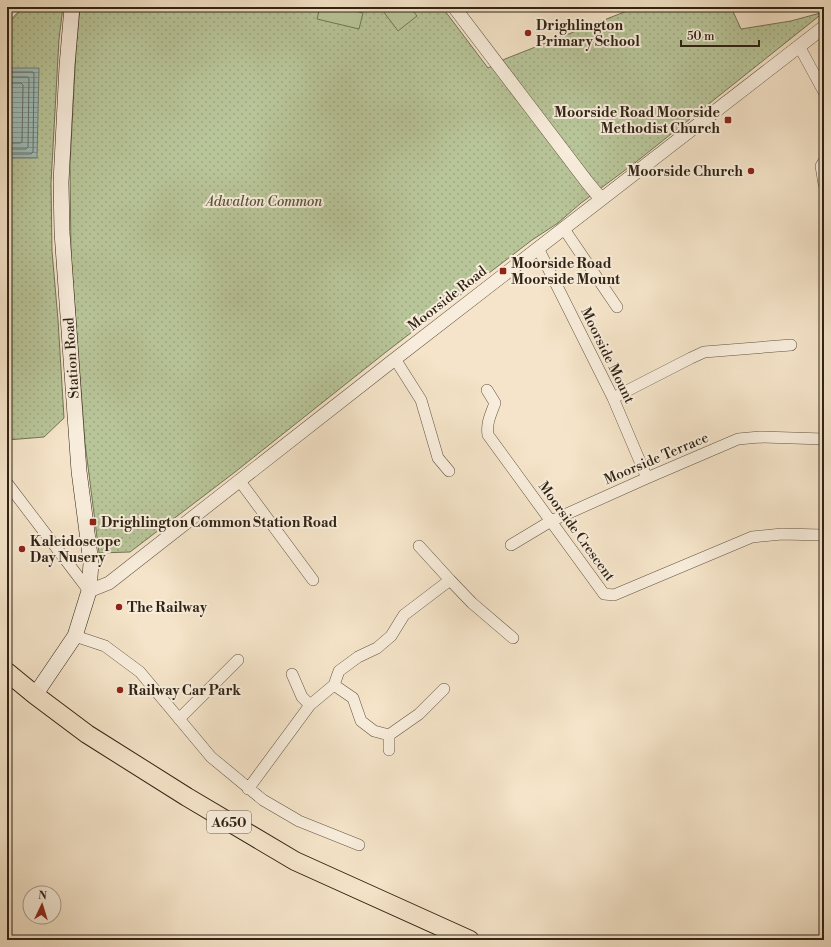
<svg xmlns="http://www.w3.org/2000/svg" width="831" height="947" font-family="'Libre Bodoni',serif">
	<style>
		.park { fill: url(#park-dots); stroke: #747456 }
		.garden { fill: #b8c599; stroke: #747456 }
		.water { fill: url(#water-rules); stroke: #718078 }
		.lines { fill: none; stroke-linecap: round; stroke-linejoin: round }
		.shore { stroke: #667068; stroke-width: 1 }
		.minor-casing { stroke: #615341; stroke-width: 12 }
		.tertiary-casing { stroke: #615341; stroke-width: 14 }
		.secondary-casing { stroke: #302314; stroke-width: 16 }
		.trunk-casing { stroke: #302314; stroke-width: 20 }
		.minor { stroke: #f8eddc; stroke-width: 11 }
		.tertiary { stroke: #f8eddc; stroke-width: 13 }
		.secondary { stroke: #f8eddc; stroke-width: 15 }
		.trunk { stroke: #f5e4c9; stroke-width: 18 }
		.poi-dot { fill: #8f2418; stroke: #f8eddc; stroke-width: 1.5 }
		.labels { text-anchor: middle; stroke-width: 4; stroke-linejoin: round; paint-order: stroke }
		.shield { fill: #f8eddc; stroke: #6c6050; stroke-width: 1 }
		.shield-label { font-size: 13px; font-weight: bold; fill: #302314 }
		.poi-label { font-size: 14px; font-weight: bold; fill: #302314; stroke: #f8eddc; text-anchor: start }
		.park-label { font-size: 14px; font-style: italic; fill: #59543c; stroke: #f8eddc }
		.street-label { font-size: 14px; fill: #302314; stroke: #f8eddc }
	</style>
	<defs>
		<pattern id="park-dots" width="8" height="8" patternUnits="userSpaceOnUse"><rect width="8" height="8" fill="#b8c599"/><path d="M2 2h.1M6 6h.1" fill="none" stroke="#9ea983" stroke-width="1.8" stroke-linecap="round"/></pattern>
		<pattern id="water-rules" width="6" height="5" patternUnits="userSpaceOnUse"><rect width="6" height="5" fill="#9dbebb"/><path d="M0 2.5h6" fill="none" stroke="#809a97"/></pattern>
	</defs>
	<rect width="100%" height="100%" fill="#f5e4c9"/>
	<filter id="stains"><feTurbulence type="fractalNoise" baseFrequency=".005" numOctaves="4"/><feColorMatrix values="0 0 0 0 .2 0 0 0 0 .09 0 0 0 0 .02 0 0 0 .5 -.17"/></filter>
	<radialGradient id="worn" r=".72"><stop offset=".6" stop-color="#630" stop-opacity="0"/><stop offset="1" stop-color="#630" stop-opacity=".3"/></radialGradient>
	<path class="park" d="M24 7H63L59 39 51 183 52 251 58 320 64 418 44 437 7 440V25Z
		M80 7H442L488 68 505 59 637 7H731L741 29 791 21 824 12 636 162 581 203 558 223 532 240 386 352 235 472 130 552 99 553 85 443 71 255 70 165 76 50Z"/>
	<path class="garden" d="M320 7H339L363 13 359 29 317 19Z
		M380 7H410L417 16 398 31Z"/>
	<path class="water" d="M7 68H39L37 158H7Z"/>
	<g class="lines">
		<path class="shore" d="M7 72H33L34 74 33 152 31 154H7
			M7 77H28L29 79 28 147 26 149H7
			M7 83H21L23 85 22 142 20 143H7"/>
		<g class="minor-casing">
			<path id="minor" d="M7 15 15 7
				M799 46 824 92
				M824 161 821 166 824 184
				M564 229 617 307
				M538 248 613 398 647 478
				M395 359 421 400 438 458 449 471
				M487 390 495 403C491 414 486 423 488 435L604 594 614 595 752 537 782 534 822 535 824 532
				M613 398 691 358 704 352 791 345
				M239 480 313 580
				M7 483 77 575 89 591
				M511 545 551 521 647 478 738 439 760 437 824 439
				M419 546 450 580
				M75 636 105 646 140 672 211 757 263 800 299 821 359 845
				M292 674 302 697 310 705
				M334 685 353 698 361 721 374 731 389 735 419 714 444 689
				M179 719 238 660
				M389 750V735
				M248 789 310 705 334 685 339 671 358 657 377 648 391 636 404 615 450 580 472 603 513 638"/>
		</g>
		<g class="tertiary-casing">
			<path id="tertiary" d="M454 7 587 182 601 199
				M89 591 109 583 395 359 824 27"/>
		</g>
		<g class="secondary-casing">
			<path id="secondary" d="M35 695 75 636 89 591 91 563 79 471 62 232 61 182 67 66 72 7"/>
		</g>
		<g class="trunk-casing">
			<path id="trunk" d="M7 672 35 695 87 734 187 797 295 861 470 940"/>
		</g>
		<use href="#minor" class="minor"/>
		<use href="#tertiary" class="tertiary"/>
		<use href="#secondary" class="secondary"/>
		<use href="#trunk" class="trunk"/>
	</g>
	<g class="poi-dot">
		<circle cx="528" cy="33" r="4"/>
		<rect x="724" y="116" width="8" height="8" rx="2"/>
		<circle cx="751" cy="171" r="4"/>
		<rect x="499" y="267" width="8" height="8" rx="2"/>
		<rect x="89" y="518" width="8" height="8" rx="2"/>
		<circle cx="22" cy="549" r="4"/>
		<circle cx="119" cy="607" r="4"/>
		<circle cx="120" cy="690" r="4"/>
	</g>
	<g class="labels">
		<rect class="shield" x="207" y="811" width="44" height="22" rx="3"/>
		<g class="shield-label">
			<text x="229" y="827">A650</text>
		</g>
		<g class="poi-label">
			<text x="536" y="30">Drighlington<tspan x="536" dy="16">Primary School</tspan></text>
			<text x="720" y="117" text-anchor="end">Moorside Road Moorside<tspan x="720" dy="16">Methodist Church</tspan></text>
			<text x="743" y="176" text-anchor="end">Moorside Church</text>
			<text x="511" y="268">Moorside Road<tspan x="511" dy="16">Moorside Mount</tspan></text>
			<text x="101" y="527">Drighlington Common Station Road</text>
			<text x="30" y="546">Kaleidoscope<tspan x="30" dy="16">Day Nusery</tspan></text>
			<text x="127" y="612">The Railway</text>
			<text x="128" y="695">Railway Car Park</text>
		</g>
		<g class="park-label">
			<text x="264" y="206">Adwalton Common</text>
		</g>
		<g class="street-label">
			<text transform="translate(447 298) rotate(-38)" y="5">Moorside Road</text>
			<text transform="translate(608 355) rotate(64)" y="5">Moorside Mount</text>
			<text transform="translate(71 358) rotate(-94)" y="5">Station Road</text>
			<text transform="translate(656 458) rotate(-23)" y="5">Moorside Terrace</text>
			<text transform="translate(577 531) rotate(54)" y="5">Moorside Crescent</text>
		</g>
	</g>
	<rect width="831" height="947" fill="none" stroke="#f5e4c9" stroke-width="24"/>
	<rect x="8" y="8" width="815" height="931" fill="none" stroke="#302314" stroke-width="2"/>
	<rect x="12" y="12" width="807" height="923" fill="none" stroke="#302314"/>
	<g transform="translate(42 905) rotate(4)"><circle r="19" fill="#f8eddc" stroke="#a89c8c"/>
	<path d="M0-3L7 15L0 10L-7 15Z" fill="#8f2418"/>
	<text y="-6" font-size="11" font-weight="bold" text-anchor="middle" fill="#302314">N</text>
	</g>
	<path d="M681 40v6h78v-6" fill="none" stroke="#302314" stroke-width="2"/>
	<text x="687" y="40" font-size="12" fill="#302314" stroke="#f8eddc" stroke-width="3" paint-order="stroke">50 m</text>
	<rect width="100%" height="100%" filter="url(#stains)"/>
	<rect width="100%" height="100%" fill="url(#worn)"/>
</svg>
